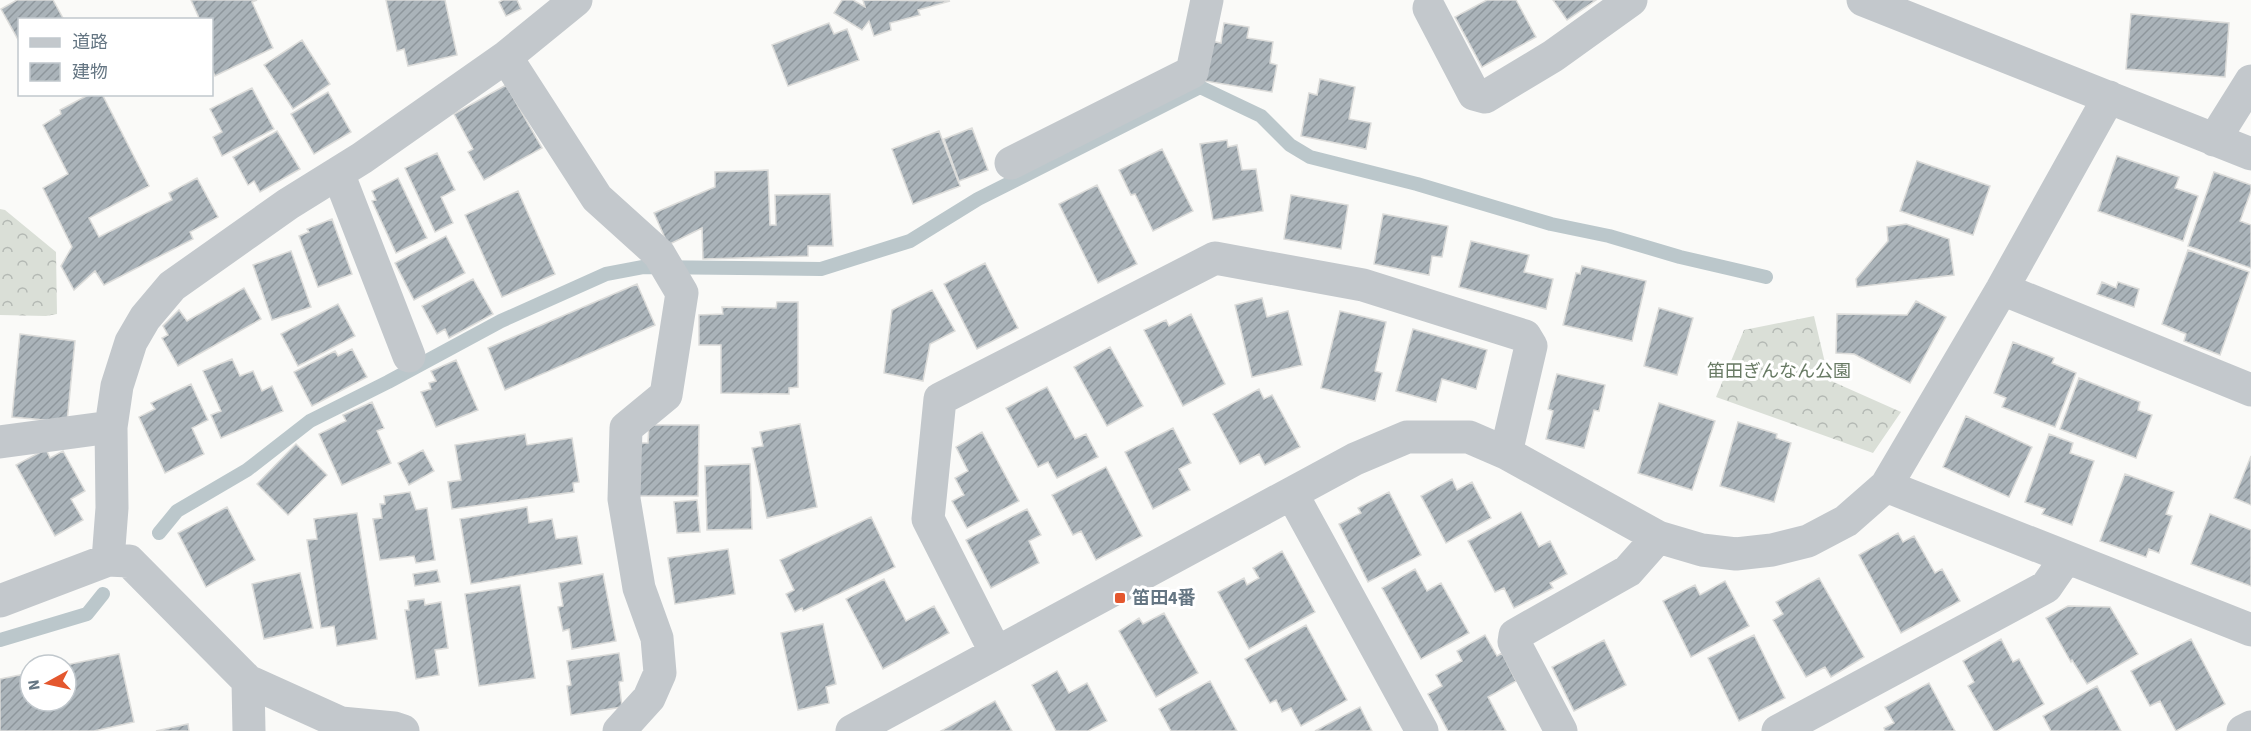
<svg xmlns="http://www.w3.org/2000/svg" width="2251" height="731" font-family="'Source Sans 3','Noto Sans JP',sans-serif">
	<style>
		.forest { fill: url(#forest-crowns) }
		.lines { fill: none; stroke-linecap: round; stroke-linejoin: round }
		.stream { stroke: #bbc7cb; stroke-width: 14 }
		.building { fill: url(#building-hatch); stroke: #dcdcda; stroke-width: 1.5 }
		.minor { stroke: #c3c8cc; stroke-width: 33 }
		.poi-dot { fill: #e4572e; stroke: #fff; stroke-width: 2 }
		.labels { text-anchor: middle; stroke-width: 6; stroke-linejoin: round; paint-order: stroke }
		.park-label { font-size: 18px; fill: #687a64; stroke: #fff }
		.poi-label { font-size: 18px; font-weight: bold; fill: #657683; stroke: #fff; text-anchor: start }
	</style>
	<defs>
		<pattern id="forest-crowns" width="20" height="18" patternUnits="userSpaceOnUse" patternTransform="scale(1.5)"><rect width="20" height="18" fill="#dadfd7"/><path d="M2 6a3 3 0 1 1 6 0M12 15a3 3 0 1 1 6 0" fill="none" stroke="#b4b9b4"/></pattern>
		<pattern id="building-hatch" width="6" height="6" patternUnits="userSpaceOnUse" patternTransform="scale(1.5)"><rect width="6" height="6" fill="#aab3b9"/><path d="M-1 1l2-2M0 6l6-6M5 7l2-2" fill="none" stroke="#8e969c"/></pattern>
	</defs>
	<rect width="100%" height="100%" fill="#fafaf8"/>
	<path class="forest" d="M0 209 5 210 56 252 57 314 46 316 0 315Z
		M1814 316 1829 380 1901 412 1873 453 1716 397 1744 330Z"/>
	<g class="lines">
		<path class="stream" d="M159 533 177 511 247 470 310 421 388 382 501 321 606 274 643 267 821 269 910 241 978 199 1200 87 1261 116 1290 145 1310 157 1417 184 1551 224 1609 236 1680 257 1766 277
			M0 640 87 614 103 594"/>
	</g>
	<path class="building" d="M17 0H53L64 20H20V43L1 9Z
		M191 0H257L252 2 273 48 215 76 212 69V20H200Z
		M386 0H445L457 55 408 66 404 49 397 51Z
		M503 0H517L521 9 506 16 499 2Z
		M842 0H853L865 7 863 0 950 1 918 10 920 15 890 23 891 30 874 36 869 21 862 30 834 13Z
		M1487 0H1516L1536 37 1482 67 1455 17Z
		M1553 0H1596L1567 20Z
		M2131 14 2229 23 2225 77 2126 69Z
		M829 23 834 34 847 29 859 60 788 86 772 45Z
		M1224 23 1249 27 1247 38 1273 42 1270 63 1277 65 1272 92 1205 81 1211 41 1221 43Z
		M302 40 330 84 293 109 264 65Z
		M1320 79 1355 87 1349 119 1371 123 1366 149 1301 136 1309 93 1317 95Z
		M506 85 542 148 484 180 468 152 473 149 454 114Z
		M252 88 274 129 222 156 213 137 222 132 210 109Z
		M328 92 351 132 314 154 291 114Z
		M90 94H102L149 186 89 218 99 237 172 200 169 193 197 178 218 217 190 232 193 239 104 285 95 271 74 290 61 266 72 247 43 188 68 174 43 125 61 114 60 110Z
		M972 128 988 170 959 181 944 139Z
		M277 131 300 169 260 192 254 181 248 185 233 157Z
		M939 131 960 186 913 204 892 149Z
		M1227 140 1228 147 1237 145 1242 170 1256 169 1263 211 1213 220 1200 144Z
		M1162 149 1193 211 1153 231 1135 194 1131 195 1119 170Z
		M437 153 455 190 441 197 453 223 435 232 405 168Z
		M2117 156 2179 177 2175 188 2198 196 2183 241 2098 211Z
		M1917 161 1990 186 1973 235 1900 211Z
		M768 170 770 225H776L775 195 830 194 833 246H808V256L703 259 702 228 668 245 654 213 715 187V172Z
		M2214 172 2251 185V191L2240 221 2251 225V268L2188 246Z
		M398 178 427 238 396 253 372 201 376 200 372 191Z
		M1097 185 1137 264 1098 283 1059 204Z
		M518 191 555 274 502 297 465 215Z
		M1291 195 1348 205 1341 249 1284 239Z
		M1383 214 1448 226 1442 257 1432 256 1429 275 1374 264Z
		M332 219 352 274 318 287 299 236 309 232 307 229Z
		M1906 224 1949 239 1954 275 1857 287 1856 279 1888 241 1887 227Z
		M446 236 465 273 414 300 395 263Z
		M1471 241 1529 255 1524 272 1553 279 1546 309 1459 287Z
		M2188 250 2249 272 2220 355 2184 341 2186 334 2162 324Z
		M291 251 311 307 272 320 253 265Z
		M985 263 1018 328 977 349 944 284Z
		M1582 266 1646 281 1632 341 1563 325 1576 273 1580 274Z
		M473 279 493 314 449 338 445 329 437 334 422 306Z
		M2102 282 2116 288 2118 282 2139 289 2134 307 2097 294Z
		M637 284 655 325 505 390 488 348Z
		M244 288 261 319 178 366 162 338 168 335 163 326 179 310 187 321Z
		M932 290 955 331 930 344 923 381 884 373 892 310Z
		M1262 298 1267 317 1288 311 1302 365 1252 377 1235 305Z
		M1916 301 1946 317 1910 383 1854 354 1836 353 1837 314 1907 315Z
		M777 302H798V387L789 388V394L721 393V345H699V315L723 314 722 307 776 308Z
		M338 304 355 336 298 366 281 334Z
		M1659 308 1693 318 1677 375 1644 366Z
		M1340 311 1386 322 1375 371 1382 373 1375 401 1321 388Z
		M1191 314 1225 384 1183 406 1144 330 1166 320 1169 326Z
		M1413 329 1487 350 1476 389 1442 379 1436 402 1396 391Z
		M20 334 75 341 67 422 12 417Z
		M2013 342 2054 358 2052 363 2076 373 2055 427 2002 407 2006 398 1994 393Z
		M1110 347 1143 406 1107 426 1074 367Z
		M352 349 367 377 312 406 294 372 335 351 338 356Z
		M232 359 240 376 253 371 262 391 272 386 283 411 221 438 211 415 221 411 203 371Z
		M456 360 478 410 436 427 421 392 431 389 429 383 436 381 431 371Z
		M1557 374 1605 385 1599 411 1594 410 1584 448 1546 439 1553 411 1548 409Z
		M2079 378 2140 402 2138 410 2152 415 2136 458 2060 429Z
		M191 384 208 420 192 428 204 454 165 473 139 417 155 409 151 403Z
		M1047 387 1075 439 1086 434 1098 457 1057 478 1048 462 1038 467 1006 408Z
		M1259 389 1264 399 1272 395 1300 447 1265 465 1259 454 1240 464 1213 414Z
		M372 402 384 428 377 431 391 463 342 485 319 434 346 421 343 415Z
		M1659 403 1715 421 1692 490 1638 473Z
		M1966 416 2032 447 2009 497 1943 467Z
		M1738 422 1777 434 1776 438 1791 443 1774 502 1720 486Z
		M800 424 817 507 767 518 752 448 763 446 760 432Z
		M649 425H699L698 496H639L640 443H648Z
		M1173 428 1191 463 1179 469 1190 490 1153 509 1125 452Z
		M982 432 1019 501 967 528 952 501 964 495 955 478 968 471 956 447Z
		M525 434 527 445 572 438 579 482 573 483 574 492 452 509 448 482 461 480 455 445Z
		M2049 434 2073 443 2070 453 2094 461 2072 525 2042 514 2045 509 2025 502Z
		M296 444 327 475 288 515 257 484Z
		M46 449 50 458 63 451 85 491 71 499 83 520 55 536 16 465Z
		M423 450 434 471 409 485 398 463Z
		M2251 456V505L2234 498Z
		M750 464 752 529 707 530 705 466Z
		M1106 467 1142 536 1096 560 1081 531 1073 535 1052 495Z
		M2125 474 2174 492 2166 514 2172 516 2159 553 2149 549 2146 557 2100 541Z
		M1452 479 1457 490 1472 482 1491 518 1446 543 1421 496Z
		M410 492 416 510 427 508 435 560 416 563 414 556 380 560 373 519 382 518 380 504H385L384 496Z
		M1389 492 1421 555 1368 582 1339 524 1361 513 1358 508Z
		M697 500 700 532 677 533 674 502Z
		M227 507 255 560 206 587 178 533Z
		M527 507 529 523 552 519 556 539 577 536 582 564 471 584 460 519Z
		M1027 509 1041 535 1029 541 1039 563 991 588 966 540Z
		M1521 512 1539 547 1550 541 1567 574 1550 583 1553 588 1514 608 1504 588 1495 592 1468 541Z
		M357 513 377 639 337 646 334 626 321 628 307 540 317 539 314 519Z
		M2210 514 2251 530V586L2191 564Z
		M871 517 895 567 803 611 802 608 795 612 786 594 794 590 780 560Z
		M1898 533 1903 542 1914 536 1935 573 1942 569 1960 601 1901 633 1859 555Z
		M728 549 735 594 675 604 668 558Z
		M1282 551 1315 612 1249 649 1218 592 1244 578 1247 585 1259 578 1253 568Z
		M1415 569 1427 591 1441 583 1469 633 1421 659 1382 588Z
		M437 570 440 582 415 586 413 574Z
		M300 573 313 628 264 639 252 584Z
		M603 574 616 641 572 649 569 629 563 631 558 607 563 606 559 583Z
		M1819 578 1864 657 1831 677 1825 667 1806 677 1773 620 1783 614 1776 602Z
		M884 579 906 621 934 606 949 633 883 669 846 599Z
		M1725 581 1749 626 1691 657 1663 601 1695 585 1700 595Z
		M520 585 535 678 479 686 465 594Z
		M424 599 425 605 441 602 448 648 435 650 439 675 416 679 405 610H409L408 601Z
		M2068 606 2110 607 2138 654 2087 684 2072 660 2071 662 2046 618Z
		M1164 613 1198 673 1156 697 1119 631 1139 618 1143 624Z
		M823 624 836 684 826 687 829 703 798 710 781 633Z
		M1306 625 1347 700 1301 726 1291 708 1282 712 1276 700 1270 703 1245 659Z
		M1485 635 1497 656 1502 653 1516 681 1488 697 1506 731H1448L1428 694 1442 686 1436 675 1462 661 1457 651Z
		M1754 635 1785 698 1739 721 1708 658Z
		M2001 639 2013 662 2019 659 2044 704 1997 731H1994L1968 686 1974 682 1963 661Z
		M2191 639 2225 704 2176 731 2160 701 2150 706 2131 671Z
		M1604 640 1626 685 1574 711 1552 667Z
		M619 653 623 681 619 682 622 707 571 715 567 686 571 685 567 661Z
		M119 654 134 722 94 731H0V679L30 673V701H66V665Z
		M1057 671 1069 693 1087 683 1107 721 1088 731H1056L1032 685Z
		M1210 681 1237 731H1171L1159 709Z
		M1929 683 1955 731H1885L1884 728 1894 723 1885 707Z
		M2097 686 2121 731H2051L2043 716Z
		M995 701 1012 731H941Z
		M1360 707 1372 731H1315Z
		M188 724 189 731H156Z"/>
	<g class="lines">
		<path class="minor" d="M1863 0 2251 154
			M1429 8 1474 94 1485 97 1553 56 1631 0
			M506 57 597 198 659 254 682 293 666 395 626 428 624 499 639 588 657 638 660 673 649 698 619 731
			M2214 140 2251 81
			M1011 163 1192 72 1207 0
			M338 173 409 356
			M2002 289 2251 390
			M0 442 111 427
			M1886 486 2251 630
			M1292 494 1422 731
			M108 560 112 508 111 427 117 386 131 342 145 318 172 286 288 204 362 158 506 57 576 0
			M0 601 108 560 129 561 248 681 341 723 394 728 403 731
			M996 653 928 519 940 399 1215 258 1363 285 1525 336 1531 346 1506 453
			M248 681 249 731
			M852 731 1355 459 1407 437H1469L1506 453 1658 537 1702 550 1736 554 1772 550 1808 541 1846 521 1886 486 2002 289 2109 97
			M1561 731 1514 642 1515 635 1628 571 1658 537
			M1778 731 2046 587 2066 558
			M2243 731 2251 727"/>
	</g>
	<rect class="poi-dot" x="1114" y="592" width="12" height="12" rx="3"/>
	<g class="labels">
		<g class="park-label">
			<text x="1779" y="377">笛田ぎんなん公園</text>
		</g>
		<g class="poi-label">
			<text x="1132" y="604">笛田4番</text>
		</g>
	</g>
	<rect x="18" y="18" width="195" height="78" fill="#ffffff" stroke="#c1c8cd" stroke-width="1.5"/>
	<rect x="30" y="38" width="30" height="9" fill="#c3c8cc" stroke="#c1c8cd" stroke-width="1.5"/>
	<text x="72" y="48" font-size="18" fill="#657683">道路</text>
	<rect x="30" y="63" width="30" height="18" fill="url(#building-hatch)" stroke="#c1c8cd" stroke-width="1.5"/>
	<text x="72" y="78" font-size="18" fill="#657683">建物</text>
	<g transform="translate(48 683) rotate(262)"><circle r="28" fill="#ffffff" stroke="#c1c8cd" stroke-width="1.5"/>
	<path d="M0-4.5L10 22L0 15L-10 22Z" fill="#e4572e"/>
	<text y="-9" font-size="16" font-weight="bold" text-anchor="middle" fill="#657683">N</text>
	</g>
</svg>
